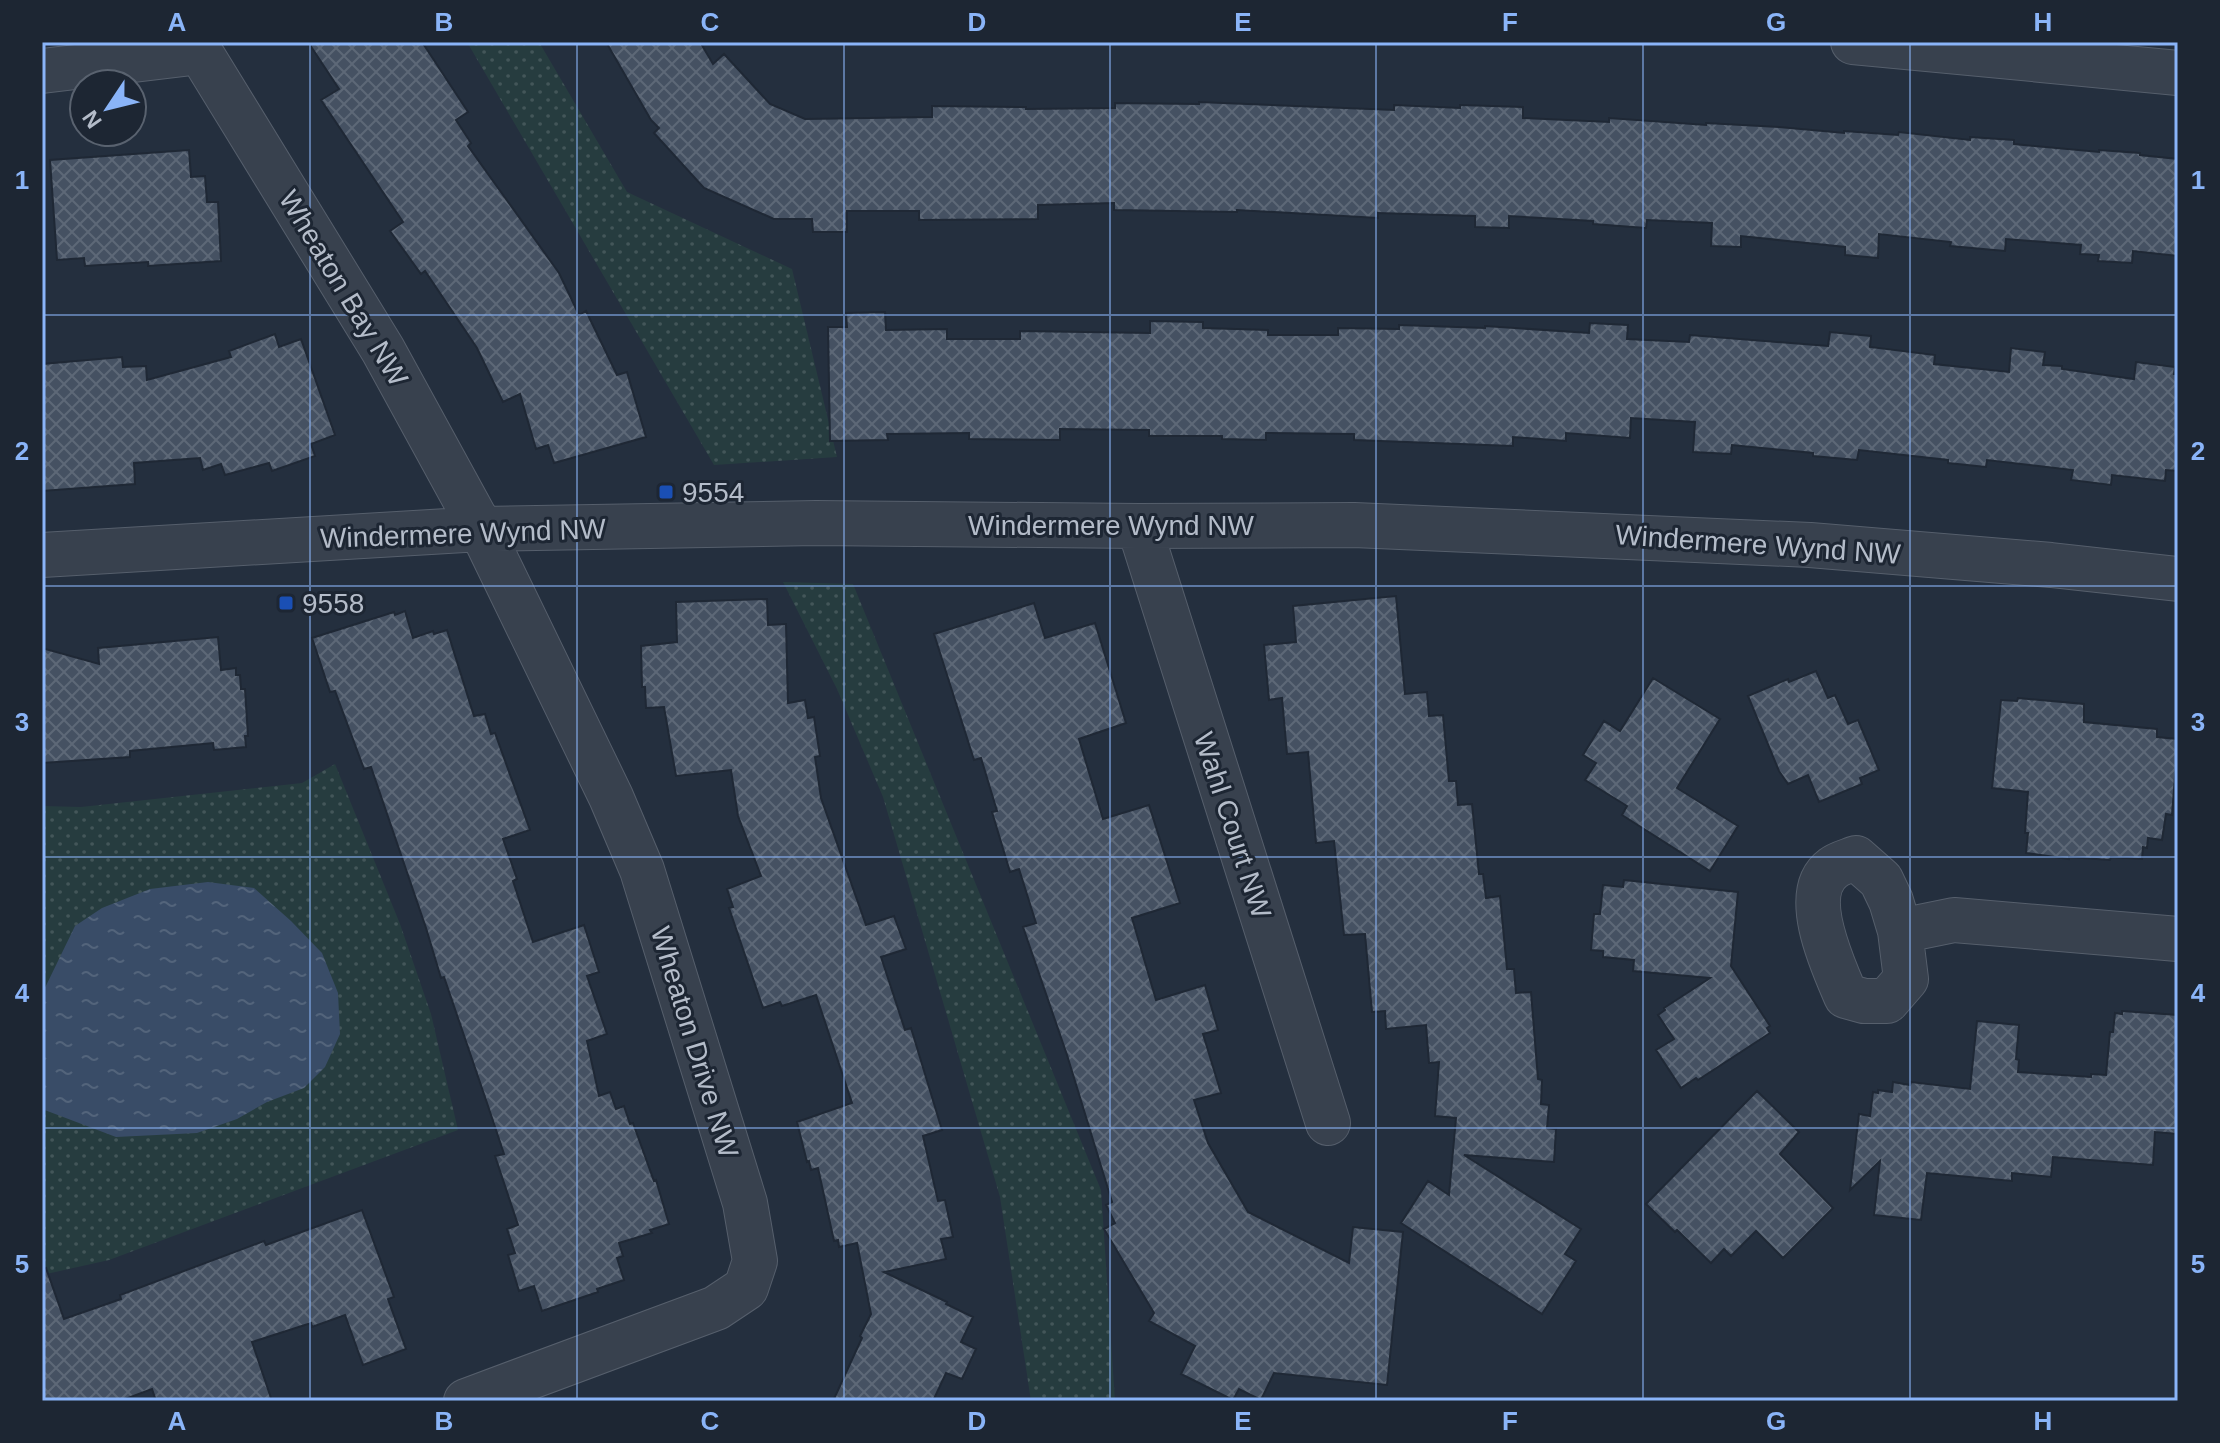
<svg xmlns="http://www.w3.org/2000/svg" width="2220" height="1443" font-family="Helvetica,sans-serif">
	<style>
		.grass { fill: url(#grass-dots) }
		.water { fill: url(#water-ripples) }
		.building { fill: url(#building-cross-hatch); stroke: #1f2835; stroke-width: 2 }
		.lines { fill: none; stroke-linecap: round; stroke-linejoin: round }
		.minor-casing { stroke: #565f6c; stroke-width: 46 }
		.minor { stroke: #38414e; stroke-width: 44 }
		.grid { fill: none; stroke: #8ab4f8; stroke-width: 2; stroke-opacity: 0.55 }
		.transit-dot { fill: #1a4fb4; stroke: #1d2633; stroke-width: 3 }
		.labels { text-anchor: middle; stroke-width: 6; stroke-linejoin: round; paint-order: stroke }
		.street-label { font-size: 28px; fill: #b4bcc9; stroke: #1d2633 }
		.poi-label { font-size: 28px; fill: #b4bcc9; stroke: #1d2633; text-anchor: start }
		.neatline { fill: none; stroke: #8ab4f8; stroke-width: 3 }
		.grid-label { font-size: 26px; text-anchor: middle; font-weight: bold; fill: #8ab4f8 }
	</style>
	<defs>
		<pattern id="grass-dots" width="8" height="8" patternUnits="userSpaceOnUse" patternTransform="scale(2)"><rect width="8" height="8" fill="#263c3f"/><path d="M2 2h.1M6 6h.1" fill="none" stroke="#435659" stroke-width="1.8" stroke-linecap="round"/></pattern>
		<pattern id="water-ripples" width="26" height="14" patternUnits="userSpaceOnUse" patternTransform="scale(2)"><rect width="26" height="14" fill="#394c67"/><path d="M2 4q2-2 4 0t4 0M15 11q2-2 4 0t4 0" fill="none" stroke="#53647b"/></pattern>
		<pattern id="building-cross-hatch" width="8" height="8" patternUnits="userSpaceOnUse" patternTransform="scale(2)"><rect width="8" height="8" fill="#455162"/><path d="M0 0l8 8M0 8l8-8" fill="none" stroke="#5d6877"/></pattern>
	</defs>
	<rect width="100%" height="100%" fill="#242f3e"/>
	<path class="grass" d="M467 42H539L627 192 792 269 837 457 714 465Z
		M783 582 853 584 1101 1190 1115 1401H1031L1000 1197 883 797 837 689Z
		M335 764 400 924 431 1014 458 1130 109 1260 42 1275V806L81 807 302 783Z"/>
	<path class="water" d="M208 882 254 888 291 921 322 953 338 993 340 1034 325 1067 304 1088 267 1102 237 1119 197 1133 116 1137 42 1109V994L75 926 102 908 150 889Z"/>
	<path class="building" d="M308 42H422L468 112 456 120 471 143 468 146 559 273 579 315 586 311 617 375 627 372 646 437 554 463 548 445 536 449 520 394 503 402 477 348 425 271 421 274 390 231 403 222 321 100 339 89Z
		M606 42H700L713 64 724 54 770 104 805 119 932 117V106L1026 107V109L1115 108V103L1199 104V102L1394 110V105L1460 108V105L1523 107V118L1609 122V118L1706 125V123L1779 127 1844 133V131L1898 135 1899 132 1970 140V137L2014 140V144L2099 152V150L2140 153V155L2178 159V256L2133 251 2132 263 2098 261 2099 255 2080 254 2081 245 2006 239 2005 251 1950 246 1951 242 1879 234 1878 258 1845 255V247L1741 236V247L1711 246 1712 223 1647 220 1646 228 1593 224V221L1509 216V228L1475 227V216L1378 213V218L1237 210V212L1114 210V203L1038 205V219L919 220V211H847V232H813L812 219H774L704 188 654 133 659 128 651 120Z
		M189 150 191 177 205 176 207 202H218L221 261 148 266V262L85 266 84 258 57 260 50 160Z
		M885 312 886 330 947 329V339H1020V331L1150 333V321L1203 322V328L1268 330V335H1338V328L1399 329V325L1485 328V326L1589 333 1590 323 1628 325 1627 339 1689 342 1690 335 1828 346 1830 332 1871 336 1870 347 1935 355 1934 364 2009 372 2011 348 2045 352 2043 365 2062 366V369L2134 379 2136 362 2175 367 2174 374H2178V471L2166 470 2165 481 2112 475 2111 485 2071 480 2073 470 1987 460 1986 467 1948 463V460L1859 450 1857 460 1813 456V453L1732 445 1731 454 1693 452 1695 422 1631 418 1630 438 1566 433V441L1513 437V446L1354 440V434L1266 433V440L1222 439V436H1149V430L1060 429V440L969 439V433L887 434 888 440 830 441 828 327H847L846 313Z
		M275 334 279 347 301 339 335 435 311 444 315 456 272 471 269 463 225 475 221 464 203 470 200 458 134 463 135 484 42 491V364L122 357 123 367 146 366 147 380 231 357 229 351Z
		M1396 596 1405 694 1427 692 1429 716 1443 715 1449 781H1456L1458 805 1472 804 1479 874H1483L1486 898 1500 896 1507 969H1514L1516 993 1531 992 1538 1079 1542 1080 1541 1104 1549 1105 1547 1128 1556 1129 1554 1162 1464 1155 1581 1229 1565 1254 1576 1261 1542 1314 1401 1223 1428 1181 1449 1195 1456 1118 1435 1116 1439 1062 1429 1063 1426 1025 1386 1029 1385 1011 1372 1012 1365 934 1344 935 1334 841 1316 843 1308 752 1287 754 1282 698 1269 700 1264 645 1296 642 1293 606Z
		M767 599 768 625 786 624 788 703 805 700 808 718 814 717 820 756 815 757 821 798 866 925 894 916 906 949 881 957 905 1030 911 1028 942 1130 923 1136 938 1201 945 1200 953 1237 941 1239 946 1259 884 1272 947 1302 946 1304 973 1317 961 1342 976 1349 962 1379 946 1373 933 1401H833L862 1338 860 1336 871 1314 857 1243 839 1247 838 1240 834 1241 818 1168 811 1170 809 1161 807 1162 797 1122 852 1103 816 995 782 1006 780 1002 763 1008 729 908 733 907 727 889 761 876 738 816 731 770 676 776 664 707 646 708 645 687H642L641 646 677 642 676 602Z
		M1034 603 1045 638 1095 623 1126 723 1079 739 1103 819 1149 805 1180 903 1132 918 1156 1000 1205 985 1218 1030 1203 1034 1221 1093 1194 1100 1208 1143 1248 1212 1349 1263 1353 1227 1403 1232 1387 1385 1274 1373 1261 1400 1239 1389 1233 1400 1181 1374 1195 1346 1149 1321 1154 1313 1104 1229 1115 1223 1106 1205 1112 1202 1067 1055 1023 927 1036 923 1019 869 1010 872 992 812 997 811 981 758 974 760 934 634Z
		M405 611 413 638 433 631 434 634 447 630 474 716 485 714 491 734 495 733 530 830 503 839 517 879 513 881 533 942 584 925 599 972 587 976 607 1034 587 1041 599 1096 610 1092 616 1109 624 1106 630 1124 633 1123 654 1181 656 1180 669 1224 650 1230 652 1233 619 1243 623 1256 617 1258 624 1280 597 1289 598 1292 542 1311 534 1286 519 1291 508 1255 515 1253 507 1229 518 1225 495 1156 504 1154 487 1103 444 977 441 978 426 928 371 767 364 769 335 691 330 692 312 638 394 612 395 615Z
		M218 637 221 670 236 668V675H240L241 689H245L248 736H245L246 747 214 750 213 743 130 751V757L42 763V648L99 664 98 648Z
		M1816 671 1828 698 1835 695 1848 724 1858 720 1879 770 1860 778 1862 784 1819 802 1808 775 1788 784 1779 771 1748 696 1788 679 1789 682Z
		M1653 678 1720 719 1677 788 1738 826 1710 871 1622 815 1627 806 1585 780 1596 763 1583 755 1604 721 1620 731Z
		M2018 698 2084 704V722L2157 729V737L2178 739 2172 815 2166 814 2162 840 2148 838 2147 848 2143 847 2142 859 2111 857 2110 860 2069 857V859L2026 853 2028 833H2025L2028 792 1992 788 2001 700 2017 701Z
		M1624 880 1738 892 1731 966 1770 1026 1767 1028 1770 1033 1698 1080 1696 1078 1681 1088 1656 1050 1674 1039 1658 1015 1665 1010 1664 1008 1710 978 1633 971 1634 960 1603 957V951L1591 950 1594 914H1600L1603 885 1623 887Z
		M2122 1011 2178 1015V1134L2155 1132 2153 1165 2053 1157 2051 1177 2012 1173V1181L1927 1173 1921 1220 1874 1215 1880 1161 1850 1190 1859 1114 1870 1116 1873 1092 1878 1093V1090L1892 1092 1893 1082 1910 1085 1911 1082 1970 1089 1977 1021 2019 1025 2016 1059 2019 1060 2018 1072 2091 1077V1074L2106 1075 2110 1032H2113L2115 1013 2122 1014Z
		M1757 1091 1799 1132 1780 1154 1833 1208 1783 1258 1756 1231 1731 1256 1724 1249 1711 1263 1677 1230 1675 1232 1646 1204Z
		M362 1210 394 1297 388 1299 406 1349 363 1365 345 1315 312 1327 311 1323 252 1342 272 1401H156L152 1389 120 1401H42V1269L46 1268 64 1319 121 1299 120 1295 264 1241 266 1245Z"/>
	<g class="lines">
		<g class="minor-casing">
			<path id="minor" d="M194 42 383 350 481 529 611 797 642 870 745 1203 755 1261 746 1288 716 1308 466 1401
				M1853 42 2178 73
				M42 71 200 52
				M1139 526 1328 1123
				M42 555 481 529 816 523 1139 526 1354 525 1810 545 2051 565 2178 579
				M1856 858 1881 880 1891 901 1900 931 1906 979 1887 1001H1864L1846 996C1833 966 1799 893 1833 868 1839 863 1849 861 1856 858Z
				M1900 931 1954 920 2178 939"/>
		</g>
		<use href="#minor" class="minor"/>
	</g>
	<path class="grid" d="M310 42V1401M577 42V1401M844 42V1401M1110 42V1401M1376 42V1401M1643 42V1401M1910 42V1401M42 315H2178M42 586H2178M42 857H2178M42 1128H2178"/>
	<g class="transit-dot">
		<rect x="658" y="484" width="16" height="16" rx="4"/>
		<rect x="278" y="595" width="16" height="16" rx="4"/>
	</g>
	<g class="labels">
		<g class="street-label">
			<text transform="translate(344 288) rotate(59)" y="10">Wheaton Bay NW</text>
			<text x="1111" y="535">Windermere Wynd NW</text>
			<text transform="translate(463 533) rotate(-2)" y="10">Windermere Wynd NW</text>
			<text transform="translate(1758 544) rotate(4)" y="10">Windermere Wynd NW</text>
			<text transform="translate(1233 825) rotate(72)" y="10">Wahl Court NW</text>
			<text transform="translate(695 1042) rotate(73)" y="10">Wheaton Drive NW</text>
		</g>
		<g class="poi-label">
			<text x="682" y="502">9554</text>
			<text x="302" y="613">9558</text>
		</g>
	</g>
	<rect width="2220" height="1443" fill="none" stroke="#1d2633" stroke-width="88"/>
	<g transform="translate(108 108) rotate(235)"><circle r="38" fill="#1d2633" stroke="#59626f" stroke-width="2"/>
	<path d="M0-6L14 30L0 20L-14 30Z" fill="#8ab4f8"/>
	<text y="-12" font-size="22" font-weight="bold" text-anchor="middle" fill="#b4bcc9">N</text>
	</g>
	<rect x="44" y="44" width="2132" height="1355" class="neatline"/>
	<g class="grid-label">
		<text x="177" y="31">A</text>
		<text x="444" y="31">B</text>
		<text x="710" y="31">C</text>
		<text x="977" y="31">D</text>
		<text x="1243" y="31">E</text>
		<text x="1510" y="31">F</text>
		<text x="1776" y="31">G</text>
		<text x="2043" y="31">H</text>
		<text x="22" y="189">1</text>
		<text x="2198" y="189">1</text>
		<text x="22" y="460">2</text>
		<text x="2198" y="460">2</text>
		<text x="22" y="731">3</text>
		<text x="2198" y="731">3</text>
		<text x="22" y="1002">4</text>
		<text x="2198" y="1002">4</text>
		<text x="22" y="1273">5</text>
		<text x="2198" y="1273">5</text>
		<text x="177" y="1430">A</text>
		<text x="444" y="1430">B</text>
		<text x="710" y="1430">C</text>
		<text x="977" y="1430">D</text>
		<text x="1243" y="1430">E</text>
		<text x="1510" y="1430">F</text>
		<text x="1776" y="1430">G</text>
		<text x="2043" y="1430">H</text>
	</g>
</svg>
